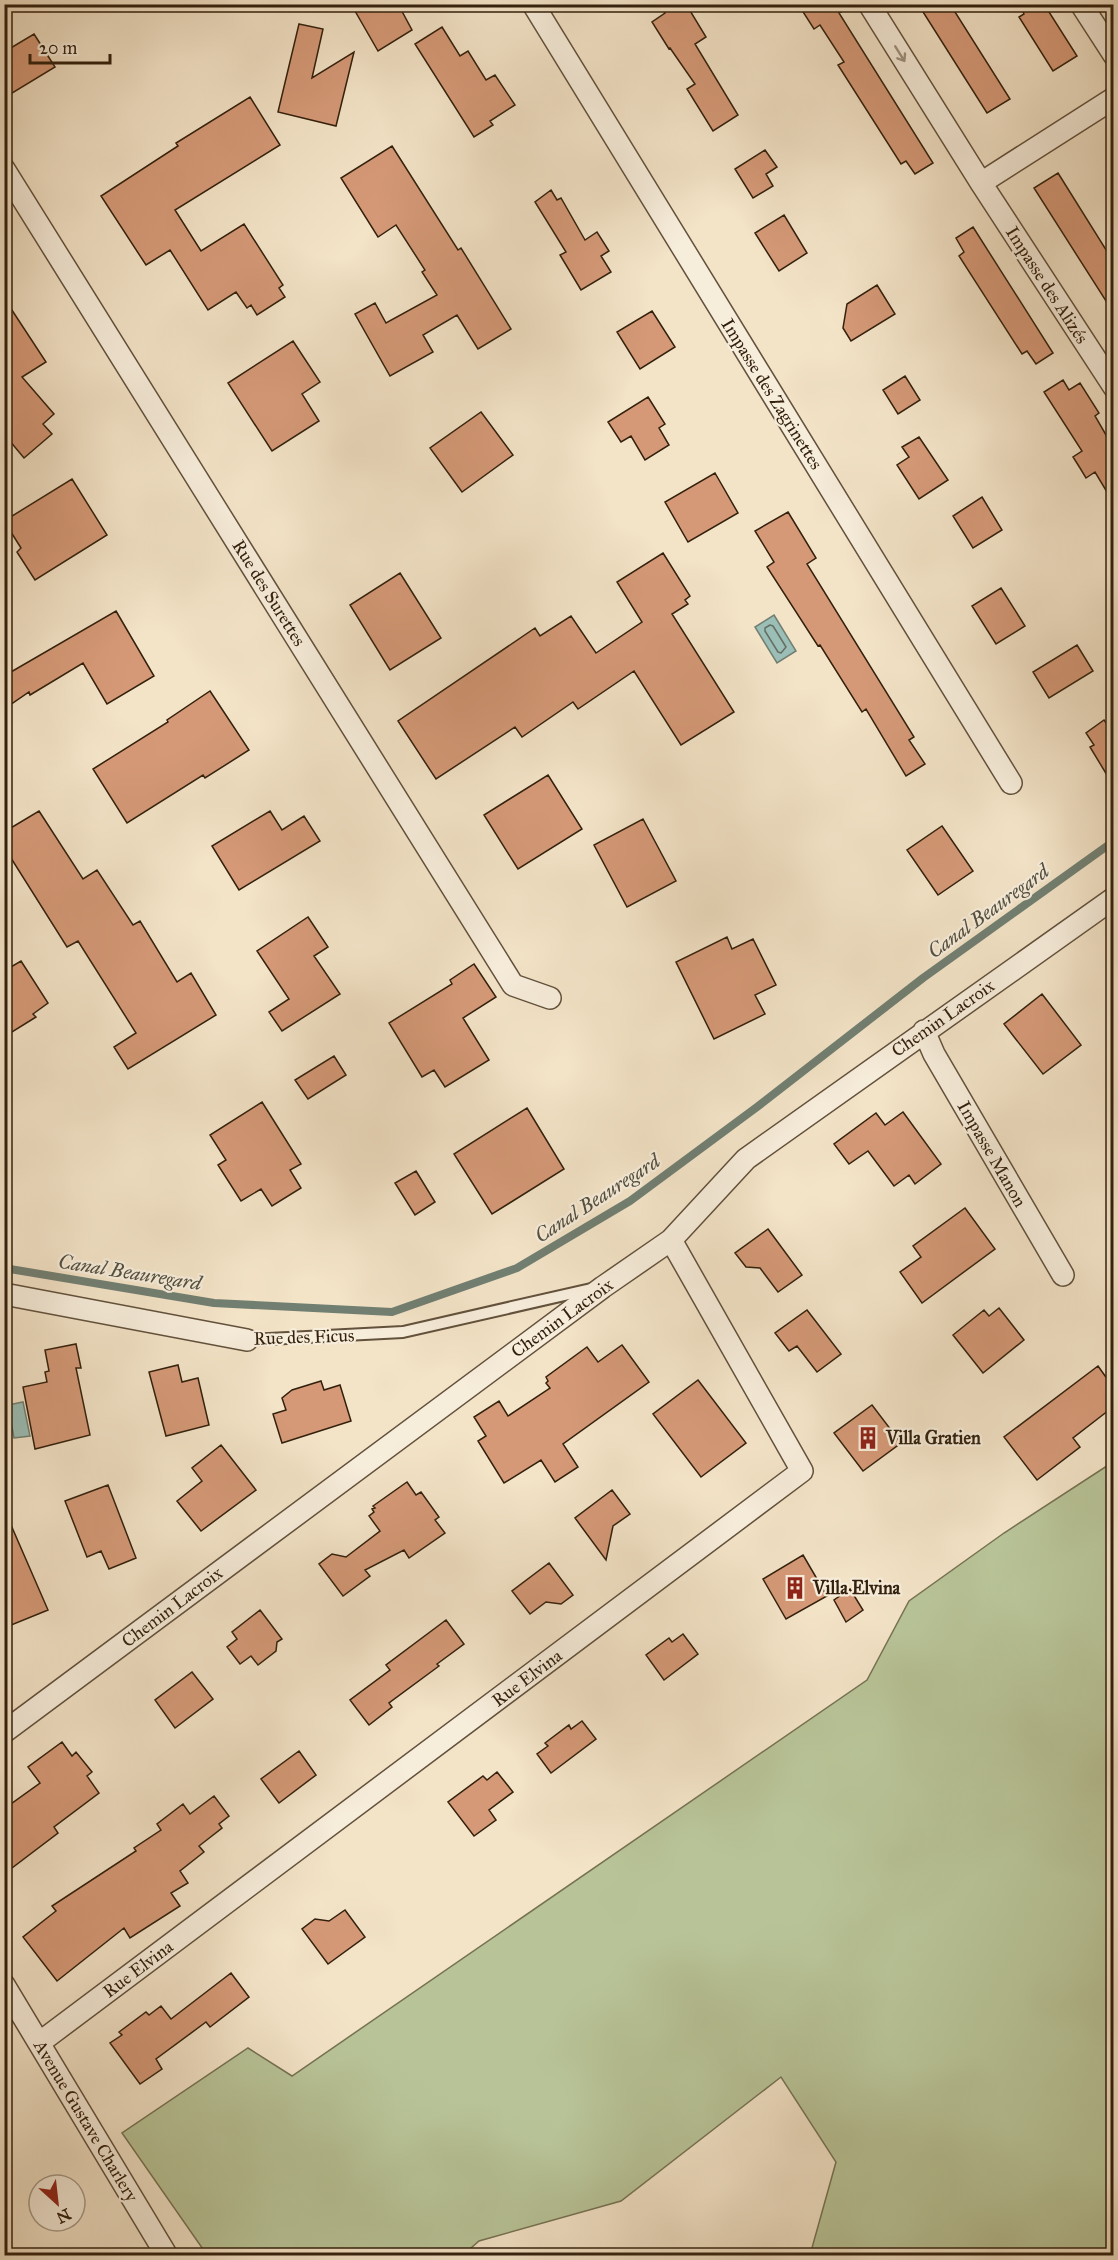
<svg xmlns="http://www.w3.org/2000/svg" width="1118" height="2260" font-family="'IM FELL Great Primer',serif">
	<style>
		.green { fill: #b8c498; stroke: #757252; stroke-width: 1.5 }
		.water { fill: #9bbeb6; stroke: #717f72; stroke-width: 1.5 }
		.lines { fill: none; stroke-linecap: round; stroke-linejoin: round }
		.shore { stroke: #666f62; stroke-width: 1.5 }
		.stream { stroke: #717f72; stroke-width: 8 }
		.building { fill: #d59977; stroke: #32200d; stroke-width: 1.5 }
		.lane-casing { stroke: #62513c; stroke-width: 14 }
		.street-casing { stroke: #62513c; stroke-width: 24 }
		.lane { stroke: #f7eddb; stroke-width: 10 }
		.street { stroke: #f7eddb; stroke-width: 21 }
		.oneway { stroke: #9e917e }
		.labels { text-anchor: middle; stroke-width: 4.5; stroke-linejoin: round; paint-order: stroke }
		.street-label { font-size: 18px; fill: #32200d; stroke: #f7eddb }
		.poi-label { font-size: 18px; font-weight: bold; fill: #32200d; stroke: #f7eddb; text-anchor: start }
		.water-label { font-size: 20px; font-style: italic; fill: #524f40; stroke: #f7eddb }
	</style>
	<rect width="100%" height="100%" fill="#f3e3c7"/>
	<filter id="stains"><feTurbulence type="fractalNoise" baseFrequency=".00333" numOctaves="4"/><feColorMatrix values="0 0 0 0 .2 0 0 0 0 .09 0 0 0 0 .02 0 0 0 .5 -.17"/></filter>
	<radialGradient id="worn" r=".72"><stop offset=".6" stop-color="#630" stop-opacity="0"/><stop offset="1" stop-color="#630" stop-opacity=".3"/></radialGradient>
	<path class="green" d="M1113 1462V2255H810L836 2162 781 2077 621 2201 479 2241 463 2255H207L122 2133 248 2048 292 2076 867 1680 909 1601 1004 1533Z"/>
	<path class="water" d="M774 615 796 651 777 663 755 627Z
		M23 1402 30 1436 14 1438 8 1405Z"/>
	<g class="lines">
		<path class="shore" d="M770 625 773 626 786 647 781 653 778 652 765 631V628Z"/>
		<path class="stream" d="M4 1268 214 1303 392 1312 517 1268 630 1201 757 1107 923 978 1114 841"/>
	</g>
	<path class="building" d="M351 4H398L412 30 378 51Z
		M660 4H686L706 37 695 44 738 115 713 131 687 89 695 84 670 48 669 49 652 22 665 13Z
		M798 4H854L839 13 933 163 915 174 906 161 901 164 838 65 844 62 820 25 814 29Z
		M918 4H950L1010 99 987 113Z
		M1019 4H1044L1077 56 1053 71 1019 17 1024 14Z
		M299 24 323 29 312 78 354 52 336 126 278 112Z
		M442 27 460 56 468 51 486 80 495 75 515 105 490 121 493 125 474 137 415 44Z
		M34 34 55 67 4 98V52Z
		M250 97 280 145 175 210 201 251 244 224 283 285 279 288 285 297 257 315 251 305 247 308 236 292 208 310 170 250 146 265 101 196 178 146 176 143Z
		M392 146 458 250 461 248 511 329 478 349 457 315 423 335 433 352 390 376 355 314 375 303 386 323 437 295 422 272 425 270 396 225 378 237 341 178Z
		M765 150 777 167 766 174 773 186 753 198 735 169Z
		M1058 173 1113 261V312L1034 188Z
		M551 190 557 200 561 198 585 240 597 232 609 251 601 256 611 272 581 290 560 255 566 252 535 202Z
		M784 215 807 253 779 271 755 233Z
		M973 227 1053 353 1036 364 1027 351 1022 354 959 256 964 252 956 238Z
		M877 285 895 314 851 341 843 328 847 304Z
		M4 298 46 362 22 377 54 414 43 424 52 434 24 458 4 434Z
		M652 311 675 347 640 369 617 332Z
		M293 341 320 382 302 394 319 421 272 451 228 383Z
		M905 376 920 400 898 414 883 390Z
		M1063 380 1069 390 1080 383 1099 413 1095 416 1113 447V502L1095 472 1086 478 1080 468 1073 457 1082 451 1044 392Z
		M648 397 665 424 659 428 669 445 645 460 631 436 621 442 608 422Z
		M481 412 513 455 462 492 430 448Z
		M919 437 948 480 919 499 897 465 909 457 902 447Z
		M715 473 738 513 688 542 665 502Z
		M72 479 107 535 35 580 17 552 21 548 4 521Z
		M982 497 1002 530 973 548 953 516Z
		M788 512 816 558 807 564 914 737 909 740 925 764 906 776 866 709 862 712 820 645 818 646 767 567 774 562 755 531Z
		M663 553 690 596 685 600 688 604 672 614 734 712 681 745 634 671 578 709 573 702 522 737 515 727 436 779 398 721 535 628 540 636 571 616 596 653 642 622 617 582Z
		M400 573 441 638 390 670 350 605Z
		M1001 588 1025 626 996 644 972 606Z
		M116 611 154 676 107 704 83 663 30 695 29 692 4 709V676Z
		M1077 645 1093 671 1049 698 1033 672Z
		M210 691 249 750 205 778 203 775 127 823 93 769 168 722 167 720Z
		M1104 720 1113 732V785L1090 747 1094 745 1086 733Z
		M548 775 582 829 518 869 484 815Z
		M39 811 83 879 97 870 133 925 140 921 177 982 191 973 216 1015 128 1069 114 1047 136 1033 78 941 67 947 4 847V832Z
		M270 811 282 830 304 816 320 841 239 890 212 846Z
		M643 819 676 881 627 907 594 845Z
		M942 826 973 871 938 895 907 850Z
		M308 917 328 947 314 956 340 994 282 1031 269 1012 289 999 257 951Z
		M727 937 732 949 753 939 776 985 755 995 765 1014 714 1039 676 962Z
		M21 961 48 1003 33 1014 36 1017 4 1037V971Z
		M474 964 496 997 463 1018 489 1060 445 1087 434 1070 422 1077 389 1023 452 984 450 980Z
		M1042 994 1081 1045 1043 1074 1004 1024Z
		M334 1056 346 1075 308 1099 295 1080Z
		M262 1102 301 1164 290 1170 301 1188 272 1206 261 1189 241 1201 218 1165 226 1160 210 1135Z
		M527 1108 564 1169 492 1214 454 1154Z
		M903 1112 941 1164 915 1184 909 1175 894 1186 868 1151 849 1164 834 1144 876 1113 885 1125Z
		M416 1171 435 1202 415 1215 395 1183Z
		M965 1208 995 1249 922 1303 900 1272 921 1257 913 1246Z
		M768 1229 802 1275 778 1292 760 1268 746 1267 735 1253Z
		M999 1308 1024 1340 983 1373 953 1335 984 1310 989 1316Z
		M807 1310 841 1354 817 1372 797 1346 789 1351 775 1333Z
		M76 1344 81 1368H76L90 1435 35 1449 23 1387 47 1382 45 1372 49 1371 45 1350Z
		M622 1345 649 1382 563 1444 578 1467 555 1482 541 1460 504 1483 478 1441 486 1436 474 1417 499 1401 508 1416 550 1388 546 1383 548 1381 546 1377 587 1347 598 1362Z
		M178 1365 182 1382 198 1378 209 1425 166 1436 149 1372Z
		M1098 1366 1113 1387V1407L1073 1438 1080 1447 1037 1480 1004 1437Z
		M698 1380 746 1443 701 1477 653 1414Z
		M321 1381 324 1390 340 1385 351 1421 282 1443 273 1414 286 1410 282 1398 292 1390Z
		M872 1405 901 1443 863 1471 834 1433Z
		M221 1445 256 1490 201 1531 177 1501 202 1481 192 1468Z
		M407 1482 416 1495 421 1492 439 1517 435 1520 445 1533 409 1558 404 1550 365 1570 370 1576 343 1596 319 1564 332 1554 346 1557 380 1531 369 1516 374 1512 372 1509 375 1508 373 1506Z
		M108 1485 136 1558 109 1569 101 1551 87 1557 65 1501Z
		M612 1490 630 1514 613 1526 606 1560 575 1518Z
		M4 1509 48 1610 4 1628Z
		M803 1555 827 1596 786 1619 763 1579Z
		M549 1563 573 1595 561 1604 546 1602 530 1614 512 1591Z
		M850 1589 863 1610 846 1622 834 1600Z
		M260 1610 282 1639 277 1642 276 1651 258 1665 251 1656 240 1664 227 1647 237 1639 232 1632Z
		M446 1620 464 1644 437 1664 439 1666 389 1703 392 1707 369 1725 350 1700 390 1670 386 1665Z
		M683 1634 698 1654 664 1680 646 1655 669 1638 672 1642Z
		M192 1672 213 1699 175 1728 155 1700Z
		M582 1721 596 1739 551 1773 537 1754 548 1746 545 1743 569 1725 571 1729Z
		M62 1742 72 1756 76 1752 92 1772 87 1776 99 1793 54 1827 58 1833 4 1874V1809L40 1783 28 1767Z
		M299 1751 316 1775 279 1803 261 1779Z
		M497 1772 513 1792 489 1810 496 1820 474 1836 448 1802 483 1776 487 1780Z
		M214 1796 229 1816 219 1824 222 1828 199 1846 204 1852 180 1871 188 1883 171 1893 180 1906 130 1938 124 1928 57 1981 23 1937 56 1911 52 1906 136 1851 134 1848 161 1830 157 1824 183 1804 190 1814Z
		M345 1910 365 1937 328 1964 302 1929 315 1919 329 1921Z
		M231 1973 249 1997 210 2027 206 2022 156 2059 162 2069 140 2084 110 2043 122 2035 119 2032 146 2012 149 2015 161 2006 171 2019Z"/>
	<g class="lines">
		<g class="lane-casing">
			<path id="lane" d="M247 1340 403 1332 591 1289"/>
		</g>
		<g class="street-casing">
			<path id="street" d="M533 4 1011 783
				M869 4 981 183 1114 387
				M1081 4 1114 55
				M4 169 513 985 550 998
				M981 183 1114 98
				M924 1031 934 1054 1063 1275
				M4 1294 247 1340
				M4 1732 603 1287 671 1240 746 1159 1114 898
				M4 1985 167 2256
				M39 2043 802 1471 671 1240"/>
		</g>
		<use href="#lane" class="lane"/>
		<use href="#street" class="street"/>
	</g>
	<defs><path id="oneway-shaft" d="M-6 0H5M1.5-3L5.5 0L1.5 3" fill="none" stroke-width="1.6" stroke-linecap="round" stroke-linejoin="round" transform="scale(1.5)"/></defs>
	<use class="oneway" href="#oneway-shaft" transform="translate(900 54) rotate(58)"/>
	<defs>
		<g id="building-bare" transform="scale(1.8)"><path d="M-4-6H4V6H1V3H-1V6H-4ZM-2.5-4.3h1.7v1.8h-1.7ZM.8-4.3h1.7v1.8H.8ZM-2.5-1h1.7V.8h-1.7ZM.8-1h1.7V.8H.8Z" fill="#8f2418" stroke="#f7eddb" stroke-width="2.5" paint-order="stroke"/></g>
	</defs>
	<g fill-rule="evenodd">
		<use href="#building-bare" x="868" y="1438"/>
		<use href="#building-bare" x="795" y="1588"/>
	</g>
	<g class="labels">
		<g class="street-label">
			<text transform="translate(1047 285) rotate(57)" y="6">Impasse des Alizés</text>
			<text transform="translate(772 394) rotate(58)" y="6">Impasse des Zagrinettes</text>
			<text transform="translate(269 593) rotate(58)" y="6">Rue des Surettes</text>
			<text transform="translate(943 1018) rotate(-35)" y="6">Chemin Lacroix</text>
			<text transform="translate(992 1154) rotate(60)" y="6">Impasse Manon</text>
			<text transform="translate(562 1318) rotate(-36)" y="6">Chemin Lacroix</text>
			<text transform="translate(304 1337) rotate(-2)" y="6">Rue des Ficus</text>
			<text transform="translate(172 1607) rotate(-37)" y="6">Chemin Lacroix</text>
			<text transform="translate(527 1678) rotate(-37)" y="6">Rue Elvina</text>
			<text transform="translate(138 1969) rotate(-37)" y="6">Rue Elvina</text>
			<text transform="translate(86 2121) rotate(59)" y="6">Avenue Gustave Charlery</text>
		</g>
		<g class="poi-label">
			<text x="886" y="1444">Villa Gratien</text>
			<text x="813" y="1594">Villa Elvina</text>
		</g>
		<g class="water-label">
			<text transform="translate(988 911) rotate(-36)" y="7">Canal Beauregard</text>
			<text transform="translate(597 1198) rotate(-33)" y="7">Canal Beauregard</text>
			<text transform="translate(130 1272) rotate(9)" y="7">Canal Beauregard</text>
		</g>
	</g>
	<rect width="1118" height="2260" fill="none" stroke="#f3e3c7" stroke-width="24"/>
	<rect x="6" y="6" width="1106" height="2248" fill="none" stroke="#32200d" stroke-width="3"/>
	<rect x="12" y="12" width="1094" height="2236" fill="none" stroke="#32200d" stroke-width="1.5"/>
	<g transform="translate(57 2203) rotate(153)"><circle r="28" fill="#f7eddb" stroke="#a89b89" stroke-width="1.5"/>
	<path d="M0-4.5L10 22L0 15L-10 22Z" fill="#8f2418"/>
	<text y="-9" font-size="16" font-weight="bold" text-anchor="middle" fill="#32200d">N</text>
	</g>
	<path d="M30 54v9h80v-9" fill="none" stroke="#32200d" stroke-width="3"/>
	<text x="39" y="54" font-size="18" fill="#32200d" stroke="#f7eddb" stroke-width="4.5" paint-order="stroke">20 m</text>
	<rect width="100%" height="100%" filter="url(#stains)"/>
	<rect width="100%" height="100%" fill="url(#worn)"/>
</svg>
